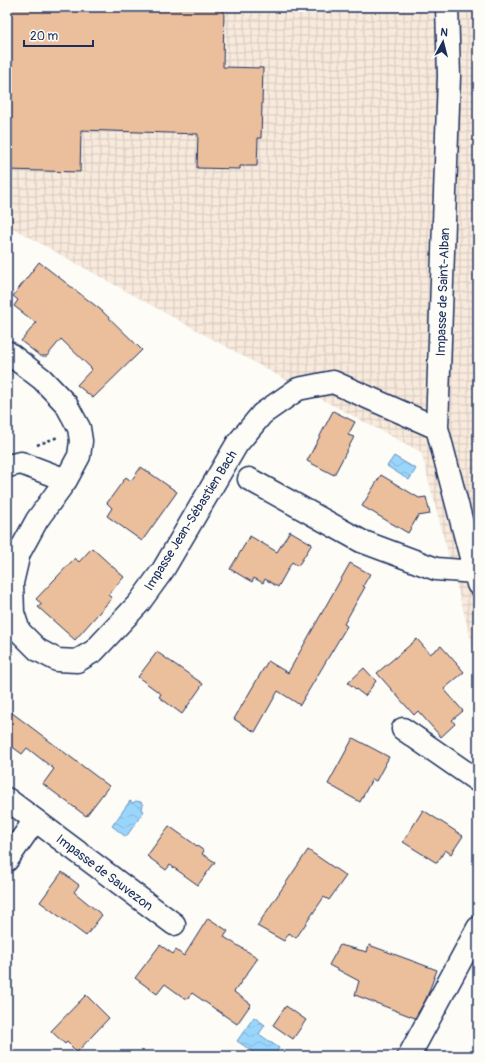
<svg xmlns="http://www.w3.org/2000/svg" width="485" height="1063" font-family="Pangolin,sans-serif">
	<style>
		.industrial { fill: url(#industrial-grid) }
		.water { fill: url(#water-waves); stroke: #6793bc }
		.building { fill: #ecbf9c; stroke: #1b2f5e }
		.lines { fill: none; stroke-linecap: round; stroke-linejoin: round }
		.minor-casing { stroke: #1b2f5e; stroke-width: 25 }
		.path { stroke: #1b2f5e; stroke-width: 2.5; stroke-dasharray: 3 3; stroke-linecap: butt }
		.minor { stroke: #fdfcf7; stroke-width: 22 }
		.labels { text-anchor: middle; stroke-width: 4; stroke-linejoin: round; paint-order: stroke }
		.street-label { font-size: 13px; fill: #1b2f5e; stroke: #fdfcf7 }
	</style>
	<defs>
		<pattern id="industrial-grid" width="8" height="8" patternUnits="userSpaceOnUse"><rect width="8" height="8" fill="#f8eadc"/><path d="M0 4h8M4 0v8" fill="none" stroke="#d4c9bf"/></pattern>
		<pattern id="water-waves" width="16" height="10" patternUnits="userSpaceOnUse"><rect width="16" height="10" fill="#9ad5fb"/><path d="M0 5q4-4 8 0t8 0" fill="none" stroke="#84b7da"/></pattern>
	</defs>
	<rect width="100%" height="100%" fill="#fdfcf7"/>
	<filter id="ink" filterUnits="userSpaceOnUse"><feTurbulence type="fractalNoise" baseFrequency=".025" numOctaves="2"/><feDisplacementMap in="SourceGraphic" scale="8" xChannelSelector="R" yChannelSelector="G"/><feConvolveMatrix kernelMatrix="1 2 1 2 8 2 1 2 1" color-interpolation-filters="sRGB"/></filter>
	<g filter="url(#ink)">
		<path class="industrial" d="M7 7H478V666L421 452 304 390 7 225Z"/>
		<path class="water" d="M394 456 416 469 409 480 387 466Z
			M130 801 133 803 136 801 141 802 143 805 142 810 144 811 126 837 112 826Z
			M254 1017 265 1025 259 1034 279 1048 274 1056H259L237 1041Z"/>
		<path class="building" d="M7 7H224L223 67 263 68 261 138H258L257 166H240V169L197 168 198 134 81 130 80 172 7 170Z
			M39 262 101 310 142 350 93 398 77 385 92 369 61 339 47 356H40L21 341 36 323 14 306 18 300 13 296Z
			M333 411 355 422 348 435 354 437 334 475 307 461Z
			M141 467 177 492 142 541 107 516 112 508 107 503 126 477 131 481Z
			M381 475 419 498 426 497 430 514 418 516 408 533 362 506Z
			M290 531 312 544 298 566 292 562 278 587 265 579 263 583 254 578 252 582 230 569 250 536 277 552Z
			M92 548 124 577 108 595 112 598 75 640 38 607 42 604 36 599 75 558 79 562Z
			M350 563 370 574 363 586 365 587 344 624 347 626 300 705 278 691 255 732 234 719 268 661 288 673Z
			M417 639 430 654 441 646 464 672 444 689 463 711 452 720 455 724 441 737 418 711 414 715 377 673Z
			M157 652 203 684 182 714 159 697 161 694 138 677Z
			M364 668 376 681 365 696 348 683Z
			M7 709 109 786 86 816 43 784 54 769 27 748 22 754 7 743Z
			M353 738 389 757 376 781 372 779 360 802 328 784Z
			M423 810 463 836 451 854 445 850 437 863 403 842Z
			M169 826 204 851 202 854 215 862 198 885 170 865 166 870 147 856Z
			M308 850 346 876 329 900 324 897 296 938 289 933 284 941 257 926Z
			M62 872 79 885 74 892 102 915 86 936 40 902Z
			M208 918 228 931 224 937 258 958 234 992 251 1004 237 1024 192 993 187 1000 165 984 157 994 135 978 160 945 173 954 176 950 184 956Z
			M340 945 367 952 369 945 437 970 426 999 415 1018 355 995 359 981 329 965Z
			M86 995 109 1018 77 1052 67 1042 65 1044 51 1031Z
			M286 1006 306 1020 293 1039 273 1025Z"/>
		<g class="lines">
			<g class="minor-casing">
				<path id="minor" d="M447 7 449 76 437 428 478 584
					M7 352 42 379 66 404 79 428 81 441 79 456 66 480 37 520 19 553 12 583 13 613 19 631 38 650 57 660 77 661 94 651 139 603 163 570 237 444 262 414 298 389 333 382 437 428
					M7 466 21 463 66 480
					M249 479 361 541 436 569 475 572
					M403 729 478 781
					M7 799 174 924
					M7 860 35 820
					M409 1056 478 928"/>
			</g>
			<path class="path" d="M37 445 58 437"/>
			<use href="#minor" class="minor"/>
		</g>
	</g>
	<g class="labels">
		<g class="street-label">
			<text transform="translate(442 292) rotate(-88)" y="5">Impasse de Saint-Alban</text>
			<text transform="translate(190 520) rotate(-58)" y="5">Impasse Jean-Sébastien Bach</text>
			<text transform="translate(105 872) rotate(37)" y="5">Impasse de Sauvezon</text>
		</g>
	</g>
	<rect width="485" height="1063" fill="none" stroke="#fdfcf7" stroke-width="24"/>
	<rect x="12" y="12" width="461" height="1039" fill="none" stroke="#1b2f5e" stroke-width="1.5" filter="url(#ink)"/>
	<g transform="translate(443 42) rotate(7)" stroke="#fdfcf7" stroke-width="3" paint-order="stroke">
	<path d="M0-3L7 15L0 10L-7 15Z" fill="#1b2f5e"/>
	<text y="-6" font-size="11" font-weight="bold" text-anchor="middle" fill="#1b2f5e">N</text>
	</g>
	<path d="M24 40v6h69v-6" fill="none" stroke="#1b2f5e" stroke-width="2"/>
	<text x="30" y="40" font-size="12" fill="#1b2f5e" stroke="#fdfcf7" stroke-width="3" paint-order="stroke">20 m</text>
</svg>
